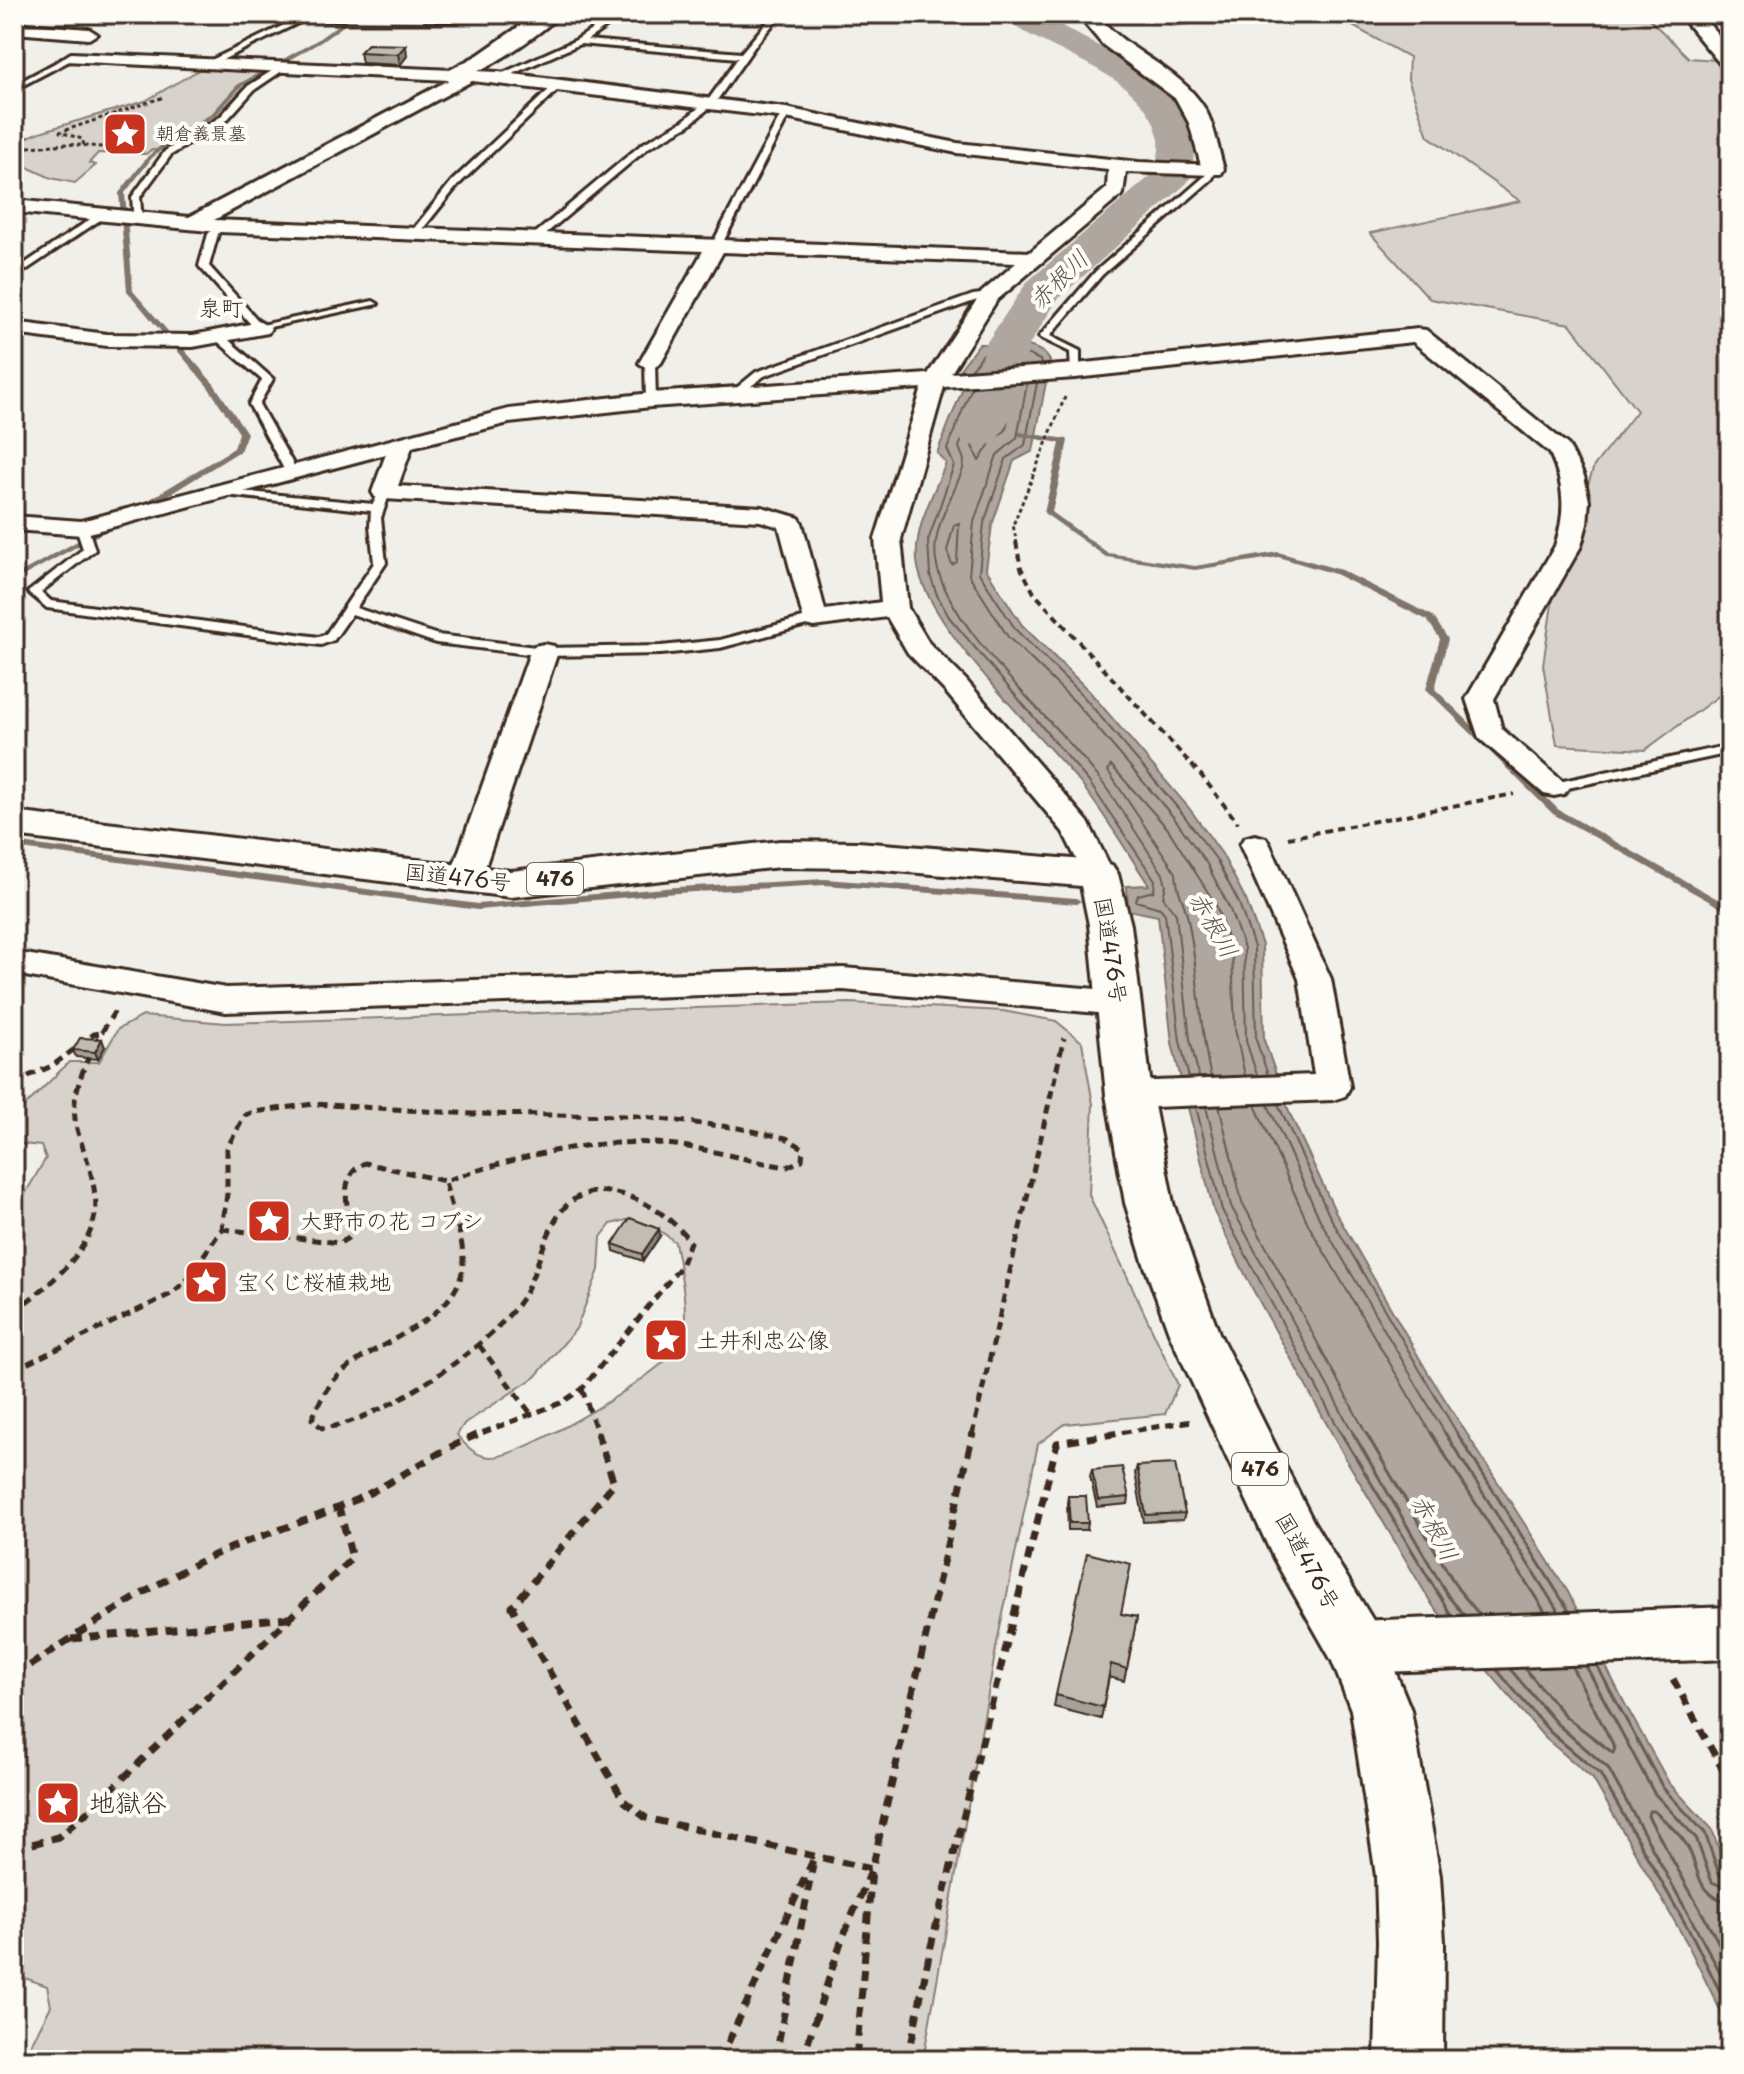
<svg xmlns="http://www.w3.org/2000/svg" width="1744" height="2074" font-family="'Playpen Sans','Klee One',sans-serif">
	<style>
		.green { fill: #d7d2cc; stroke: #897e75; stroke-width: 2; fill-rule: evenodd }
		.water { fill: #aea69f; stroke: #80746b; stroke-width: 2 }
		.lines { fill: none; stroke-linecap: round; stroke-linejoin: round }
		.shore-far1 { stroke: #695c52; stroke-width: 2 }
		.shore { stroke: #695c52; stroke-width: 3 }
		.stream { fill: #80746b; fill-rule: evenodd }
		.river { fill: #aea69f; fill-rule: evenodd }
		.service-casing { stroke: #3b2a1e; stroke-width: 6 }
		.minor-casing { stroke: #3b2a1e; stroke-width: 6 }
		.tertiary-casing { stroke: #3b2a1e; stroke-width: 6 }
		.trunk-casing { stroke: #3b2a1e; stroke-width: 6 }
		.path-far3 { stroke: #3b2a1e; stroke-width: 3; stroke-dasharray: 4 3; stroke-linecap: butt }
		.path-far2 { stroke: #3b2a1e; stroke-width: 4; stroke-dasharray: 7 5; stroke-linecap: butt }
		.path-far1 { stroke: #3b2a1e; stroke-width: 5; stroke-dasharray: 9 6; stroke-linecap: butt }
		.path { stroke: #3b2a1e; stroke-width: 7; stroke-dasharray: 11 8; stroke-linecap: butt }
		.service { fill: #fdfcf7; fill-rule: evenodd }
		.minor { fill: #fdfcf7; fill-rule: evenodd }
		.tertiary { fill: #fdfcf7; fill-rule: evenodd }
		.trunk { fill: #fdfcf7; fill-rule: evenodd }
		.wall { fill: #a6a29b; stroke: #3b2a1e; stroke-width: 2 }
		.shaded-wall { fill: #87847e; stroke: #3b2a1e; stroke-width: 2 }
		.building { fill: #c1bcb4; stroke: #3b2a1e; stroke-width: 2 }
		.labels { text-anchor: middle; stroke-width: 8; stroke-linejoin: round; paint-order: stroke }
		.far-poi-label { font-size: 18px; fill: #3b2a1e; stroke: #fdfcf7; text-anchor: start }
		.shield { fill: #fdfcf7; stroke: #75695f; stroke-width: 2 }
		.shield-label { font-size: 20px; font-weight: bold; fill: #3b2a1e }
		.far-quarter-label { font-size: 22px; fill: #3b2a1e; stroke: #fdfcf7 }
		.street-label { font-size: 22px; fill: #3b2a1e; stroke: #fdfcf7 }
		.poi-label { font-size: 22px; fill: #3b2a1e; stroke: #fdfcf7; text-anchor: start }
		.water-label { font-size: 24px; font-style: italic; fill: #63554b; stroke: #fdfcf7 }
		.near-poi-label { font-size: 26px; fill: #3b2a1e; stroke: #fdfcf7; text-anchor: start }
	</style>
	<rect width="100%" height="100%" fill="#f1efea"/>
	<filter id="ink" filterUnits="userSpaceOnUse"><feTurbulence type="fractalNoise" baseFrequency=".0125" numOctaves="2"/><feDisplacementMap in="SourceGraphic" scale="16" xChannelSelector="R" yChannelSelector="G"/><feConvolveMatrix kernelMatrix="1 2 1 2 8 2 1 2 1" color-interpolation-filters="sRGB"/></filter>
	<g filter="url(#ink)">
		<path class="green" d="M1164 14H1644L1689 58 1730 61V696L1720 695 1645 750 1557 745 1543 665 1554 590 1594 466 1637 411 1570 324 1430 299 1370 233 1520 201 1428 136 1408 79 1409 57 1351 25 1264 15 1171 26Z
			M204 67 271 70 241 90 215 118 180 138 165 150H151L146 154 98 153 89 163 96 165 75 183 51 178 14 161V143L40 132 145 101Z
			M850 1003 1003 1011 1056 1021 1082 1042 1093 1104 1089 1195 1178 1385 1165 1414 1065 1424 1038 1444 997 1643 923 2060H23L51 2006 47 1986 14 1974V1261L22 1245 19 1204 46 1158 41 1146 14 1143V1117L69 1062H99L118 1029 143 1016 226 1023ZM627 1220C647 1221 660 1230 675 1242 680 1269 690 1313 682 1340 675 1368 522 1458 491 1457 476 1457 465 1445 457 1435L464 1424 535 1377 576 1329 599 1270 601 1237 611 1224Z"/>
		<path class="water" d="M979 344C1000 345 1039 339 1050 361L1033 451 1014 461 992 525 986 569 1022 625 1089 691 1189 808 1222 854 1246 900 1262 945 1264 1040 1290 1114 1335 1211 1428 1373 1568 1592 1625 1704 1669 1783 1712 1829 1730 1882V2030L1687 1943 1593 1779 1544 1737 1433 1606 1346 1459 1251 1286 1214 1212 1172 1043 1158 916 1128 910 1127 886 1149 885C1127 852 1106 816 1081 784 1039 732 923 624 917 561 914 527 934 493 946 463L937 453 965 383 960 369Z"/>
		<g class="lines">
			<path class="shore-far1" d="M970 370 985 352 1029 355 1040 360 1041 364
				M1027 383 1017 438 997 455 974 522 969 575 1008 637 1076 703 1175 819 1207 864 1229 907 1244 948 1246 1041 1257 1075
				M1037 383 1025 445 1006 459 984 523 979 573 1016 630 1083 696 1182 813 1216 859 1239 903 1254 947 1256 1040 1268 1075
				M983 386 959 447 964 460 963 469C952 497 931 531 936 561 947 629 1056 721 1099 778 1122 809 1142 842 1163 874L1166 885 1163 897 1176 914 1190 1039 1199 1077
				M995 386 972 446 979 461 991 442 1006 430 1014 384
				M972 387 947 449 954 465 928 541 930 575 937 595 949 617 1089 782 1155 880 1154 891 1138 895 1136 901 1160 908 1165 914 1180 1041 1189 1078
				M959 523 957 562 952 565 947 551 954 525Z
				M1211 1077C1198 1023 1199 968 1187 915 1183 897 1177 895 1176 873L1108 771 1111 765 1168 829 1216 905 1232 953 1235 1029 1245 1076
				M1278 1104 1329 1215 1458 1435
				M1255 1105 1309 1226 1432 1435
				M1268 1105 1320 1220 1446 1435
				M1219 1106 1242 1202 1367 1435
				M1196 1107 1222 1210 1342 1435
				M1206 1107 1231 1206 1354 1435"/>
			<path class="shore" d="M1341 1433 1451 1615
				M1353 1433 1448 1596 1464 1615
				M1366 1433 1458 1589 1479 1614
				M1431 1433 1545 1612
				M1445 1433 1558 1611
				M1457 1433 1569 1611
				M1586 1666 1654 1793 1696 1838 1712 1882 1730 1890
				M1597 1666 1663 1788 1705 1833 1719 1874 1730 1880
				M1510 1669 1557 1724 1608 1768 1730 1990
				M1525 1669 1565 1716 1613 1753 1615 1748 1572 1667
				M1497 1670 1550 1732 1600 1774 1694 1939 1730 2012
				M1730 1902C1693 1895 1702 1870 1686 1844 1678 1831 1665 1821 1654 1811H1649L1648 1816 1730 1963"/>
			<path class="stream" d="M320 14H346L357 16 321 42 241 87 215 116 175 139 152 158 125 193 133 291 214 384 247 433 240 451 143 511H137V507L234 448 239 433 208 387 127 291 119 193 148 156 171 137 211 114 237 85 317 40 349 17Z
				M1019 432 1067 439 1068 441 1052 512 1108 553 1195 566 1278 552 1341 570 1433 616 1448 639 1435 689 1559 810 1730 906V913L1553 814 1426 689 1440 639 1427 620 1335 574 1278 557 1195 570 1106 557 1044 513 1060 443 1019 436Z
				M119 518 126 520 14 581V576Z
				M14 842 478 904 677 887 825 879 1076 898 1081 901 1076 904 825 885 677 893 478 910 14 848Z"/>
			<path class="river" d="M1002 14H1040L1139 68 1164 86 1186 116 1195 143 1192 175 1187 183 1058 299 1029 345 1018 405 995 443 979 447 963 443 956 433 972 405 985 345 1027 282 1156 171C1157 162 1160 150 1159 140 1150 87 1086 64 1044 42 1030 35 1011 27 1002 14Z"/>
			<g class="service-casing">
				<path id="service" d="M506 14H555L449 21 304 20 208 67 201 65 303 16 449 17Z
					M616 14H625L587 40 741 53 774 14H782L757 43 715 103 689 125 648 148 537 241H531V237L642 144 683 121 709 99 738 58 580 44 501 79 494 77 576 40Z
					M68 56 75 58 14 90V85Z
					M278 67 285 69 254 90 226 121 171 155 140 197 142 221 134 223 132 197 165 151 220 117 248 86Z
					M557 82 564 84 458 185 417 236H411V232L452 181Z
					M786 111 790 113 721 246 713 248 711 246 782 113Z
					M1210 167 1217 169 1212 179 1102 275 1050 336 1080 351V371L1071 373 1070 352 1039 337 1096 271 1205 176Z
					M98 214 106 216 14 278V271Z
					M219 223 224 226 218 234 209 266 262 325 373 301 378 304 256 330 199 266 208 234Z
					M989 293 994 296 992 298 977 300 764 376 737 397 728 395 756 372 973 295Z
					M215 335H223L273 379 259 404 297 471 295 473 285 471 249 404 262 380 215 339Z
					M650 360 655 363 656 400 651 403 646 400 645 363Z
					M220 489 373 504 380 490H388L390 492 381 518 386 563 356 608 438 635 544 648 661 646 720 640 814 615 820 619 818 622 720 648 661 654 544 656 436 643 352 614 334 640 321 645 47 608 28 592 83 549 76 528 82 524 88 528 95 550 41 592 51 601 319 637 326 634 374 563 370 526 371 511 216 494 214 492Z
					M1730 745V753L1554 791 1547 787 1554 783Z"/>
			</g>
			<g class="minor-casing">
				<path id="minor" d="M14 23 89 29 97 34 89 39 14 33Z
					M71 53 498 72 786 108 957 143 1139 162 1219 165 1222 169 1213 175 1126 172 1123 194 997 300 951 373 1075 364 1418 329 1426 330 1568 445 1584 476 1589 501 1587 524 1581 546 1494 699 1502 729 1569 787 1564 794 1554 796 1544 794 1479 738 1466 699 1555 546C1566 512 1565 486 1550 453L1413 342 1075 378 944 387 901 539 908 608 929 643 965 679 1088 822 1114 874 1109 881 1098 884 1087 881 1063 832 945 691 908 653 887 617 814 627 805 625 779 527 760 521 384 499 375 497 372 492 386 454 82 535 14 530V516L81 521 509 409 651 393 928 374 982 292 1016 263 723 252 661 363 650 370 639 363 703 251 219 232 14 212V200L189 217 449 80 65 61 63 58ZM472 81 786 118 957 153 1108 170 1107 188 1030 252 214 220ZM922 388 875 539 881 602 825 610 802 523 799 518 762 507 398 486 412 447 509 423 651 407Z
					M14 322 107 334 193 335 260 322 271 328 268 333 193 347 107 346 14 334Z
					M544 644 554 646 558 652 481 879 476 886 465 889 454 886 449 879 530 652 534 646Z
					M1255 835 1266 838 1270 845 1331 979 1350 1087 1345 1096 1333 1100 1129 1108 1117 1104 1111 1095 1117 1086 1129 1082 1314 1075 1299 979 1240 845 1244 838Z
					M14 952 226 988 843 968 1120 991 1132 995 1137 1003 1132 1011 1120 1015 843 990 226 1012 14 974Z"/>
			</g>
			<g class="tertiary-casing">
				<path id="tertiary" d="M537 14H560C546 31 469 85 448 79L445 75 448 71 478 55Z
					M1077 14H1097C1126 53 1179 66 1205 109 1215 127 1218 149 1224 169L1221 174H1205L1202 169 1189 123 1176 99 1103 45Z
					M1730 1607V1659L1356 1673 1336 1666 1328 1647 1336 1628 1356 1621Z"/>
			</g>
			<g class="trunk-casing">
				<path id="trunk" d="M1679 14H1700L1730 48V67L1722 66Z
					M14 812 511 871 780 841 858 842 1098 861 1112 865 1118 874 1131 925 1152 1095 1173 1203 1193 1261 1219 1333 1313 1521 1377 1627 1411 1710 1440 1876 1444 1942 1443 2060H1375L1378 1942 1376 1876 1351 1710 1332 1661 1273 1557 1169 1333 1143 1261 1125 1203 1106 1095 1089 925 1081 886 858 868 780 867 511 897 14 836Z"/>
			</g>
			<path class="path-far3" d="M84 145 82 139 60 132 164 97
				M14 148 68 144 144 151
				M1017 544 1013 525 1065 397"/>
			<path class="path-far2" d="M1016 542 1021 568 1034 593 1201 775 1238 823
				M1288 838 1514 794"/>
			<path class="path-far1" d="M94 1045 116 1009
				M14 1082 52 1066 94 1034 101 1033
				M222 1229 340 1243 353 1235C348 1210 336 1176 365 1163L445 1181
				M14 1311C49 1286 103 1244 95 1195 86 1130 58 1129 88 1058
				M479 1345 532 1415
				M14 1370 171 1294 185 1282 222 1229 227 1194V1148L245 1115 254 1112 313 1104 473 1114 635 1116 738 1128 786 1138 803 1148 802 1160 787 1167C747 1161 707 1148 667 1144 590 1137 517 1157 445 1181 450 1207 463 1233 463 1259 465 1321 373 1340 337 1377 325 1389 319 1403 312 1419L322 1428C377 1424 493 1345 523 1297 539 1270 547 1217 573 1200 611 1175 669 1211 690 1242L681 1266 582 1389 561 1403 476 1435
				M582 1389 598 1435
				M972 1435 1064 1038
				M1107 1435 1192 1421"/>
			<path class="path" d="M597 1433 614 1483 512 1607 624 1801 646 1818 872 1869 973 1433
				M71 1639 288 1618
				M14 1676C73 1637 132 1597 195 1564 246 1538 301 1525 353 1501 398 1481 436 1450 482 1433
				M1673 1679 1730 1783
				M14 1849 58 1837 91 1809 352 1558 339 1507
				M720 2060 815 1856
				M775 2060 813 1865
				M802 2060 842 1939 872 1869 856 2060
				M908 2060 930 1950 1057 1443 1119 1433"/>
			<use href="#service" class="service"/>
			<use href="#minor" class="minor"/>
			<use href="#tertiary" class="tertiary"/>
			<use href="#trunk" class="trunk"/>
		</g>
		<path class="wall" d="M368 44 407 56 400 65 362 63 360 52Z
			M105 1047 98 1059 76 1057 73 1050Z
			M660 1236 643 1261 614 1251 613 1244Z
			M1137 1466 1185 1513 1183 1520 1144 1522 1135 1473Z
			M1092 1470 1129 1497 1128 1504 1097 1507 1090 1476Z
			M1068 1496 1088 1523 1087 1530H1068L1067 1503Z
			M1121 1614 1137 1617 1124 1681 1109 1677 1101 1719 1054 1707 1056 1695Z"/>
		<path class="shaded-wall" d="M406 45 407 56 400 65 398 54Z
			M102 1039 105 1047 98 1059 95 1052Z
			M659 1229 660 1236 643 1261 642 1254Z"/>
		<path class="building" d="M368 44 406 45 398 54 360 52Z
			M80 1038 102 1039 95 1052 73 1050Z
			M630 1218 659 1229 642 1254 613 1244Z
			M1175 1464 1185 1513 1146 1515 1137 1466Z
			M1122 1467 1129 1497 1098 1500 1092 1470Z
			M1068 1496H1086L1088 1523H1070Z
			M1087 1553 1131 1564 1121 1614 1137 1617 1127 1669 1111 1664 1103 1707 1056 1695Z"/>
	</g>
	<defs>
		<g id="sight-square" transform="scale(2.3)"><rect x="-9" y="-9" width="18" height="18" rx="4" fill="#c8321e" stroke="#fdfcf7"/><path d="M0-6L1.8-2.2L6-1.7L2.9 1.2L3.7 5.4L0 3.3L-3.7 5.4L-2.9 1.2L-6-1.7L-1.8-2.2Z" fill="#fff"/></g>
	</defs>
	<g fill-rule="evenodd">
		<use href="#sight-square" x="125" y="134"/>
		<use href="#sight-square" x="269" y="1221"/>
		<use href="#sight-square" x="206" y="1282"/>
		<use href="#sight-square" x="666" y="1340"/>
		<use href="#sight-square" x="58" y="1803"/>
	</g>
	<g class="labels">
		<g class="far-poi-label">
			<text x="156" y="140">朝倉義景墓</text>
		</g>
		<g class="shield">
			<rect x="527" y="863" width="56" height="32" rx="6"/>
			<rect x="1232" y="1453" width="56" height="32" rx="6"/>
		</g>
		<g class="shield-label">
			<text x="555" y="886">476</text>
			<text x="1260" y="1476">476</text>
		</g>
		<g class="far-quarter-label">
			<text x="221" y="316">泉町</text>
		</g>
		<g class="street-label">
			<text transform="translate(458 877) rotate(6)" y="8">国道476号</text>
			<text transform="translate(1111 950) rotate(81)" y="8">国道476号</text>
			<text transform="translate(1308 1561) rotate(61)" y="8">国道476号</text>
		</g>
		<g class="poi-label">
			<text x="300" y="1229">大野市の花 コブシ</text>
			<text x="237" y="1290">宝くじ桜植栽地</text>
			<text x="697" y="1348">土井利忠公像</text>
		</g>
		<g class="water-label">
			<text transform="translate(1059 280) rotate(-45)" y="8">赤根川</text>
			<text transform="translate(1213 925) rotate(60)" y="8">赤根川</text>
			<text transform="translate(1434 1528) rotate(62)" y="8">赤根川</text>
		</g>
		<g class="near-poi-label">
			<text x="89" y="1812">地獄谷</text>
		</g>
	</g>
	<rect width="1744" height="2074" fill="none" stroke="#fdfcf7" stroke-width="48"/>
	<rect x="24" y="24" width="1696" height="2026" fill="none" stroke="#3b2a1e" stroke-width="3" filter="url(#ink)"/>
</svg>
